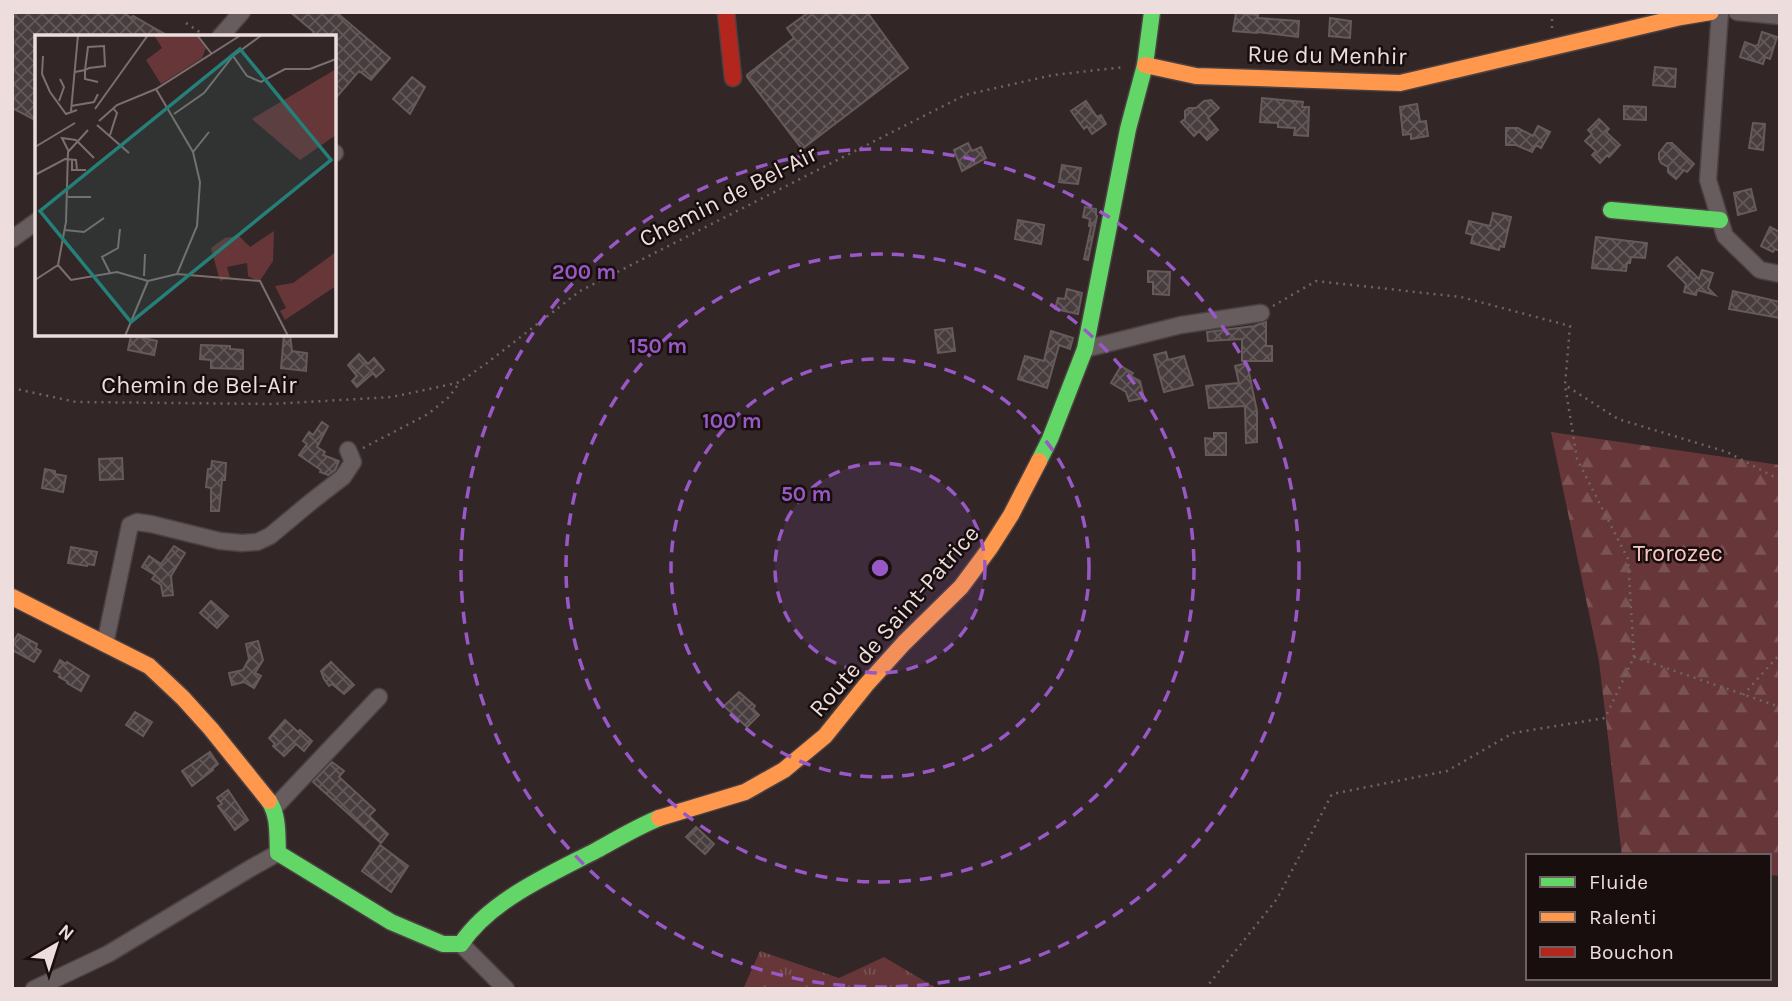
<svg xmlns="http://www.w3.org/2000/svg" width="1792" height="1001" font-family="Karla,sans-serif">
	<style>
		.grass { fill: url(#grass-tufts) }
		.forest { fill: url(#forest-firs) }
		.building { fill: url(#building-cross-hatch); stroke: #665a5b; stroke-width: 2 }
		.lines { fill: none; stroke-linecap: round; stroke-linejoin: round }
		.street-casing { stroke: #4c4142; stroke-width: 19 }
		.fast-casing { stroke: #4c4142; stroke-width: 19 }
		.slow-casing { stroke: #4c4142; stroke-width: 19 }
		.jam-casing { stroke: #4c4142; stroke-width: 19 }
		.path { stroke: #6e6565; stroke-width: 2.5; stroke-dasharray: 2 5; stroke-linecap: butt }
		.street { stroke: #685d5e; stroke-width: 16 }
		.fast { stroke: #63d668; stroke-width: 16 }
		.slow { stroke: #ff974d; stroke-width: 16 }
		.jam { stroke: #b3261e; stroke-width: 16 }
		.ring { fill: none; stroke: #9858c6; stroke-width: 3.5; stroke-dasharray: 12 9 }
		.labels { text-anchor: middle; stroke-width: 5; stroke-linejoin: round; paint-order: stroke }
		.street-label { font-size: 24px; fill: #eddddd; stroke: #180e0e }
		.park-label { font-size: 24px; fill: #fbc6c7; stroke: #180e0e }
		.inset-road { fill: none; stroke: #7d6f70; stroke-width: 2 }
		.view { fill: #258079; fill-opacity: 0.15; stroke: #258079; stroke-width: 3.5 }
		.inset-edge { fill: none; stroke: #eddddd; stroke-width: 3.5 }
		.centre { fill: #9858c6; stroke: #180e0e; stroke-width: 3.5 }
		.ring-label { font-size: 21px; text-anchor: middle; font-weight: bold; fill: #9858c6; stroke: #180e0e; stroke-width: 5; stroke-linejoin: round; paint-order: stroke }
	</style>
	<defs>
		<pattern id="grass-tufts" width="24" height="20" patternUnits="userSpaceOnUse" patternTransform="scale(1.75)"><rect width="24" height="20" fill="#663638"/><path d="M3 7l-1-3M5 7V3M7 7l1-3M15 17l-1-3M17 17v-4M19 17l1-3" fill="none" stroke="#7c5354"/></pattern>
		<pattern id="forest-firs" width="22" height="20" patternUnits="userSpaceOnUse" patternTransform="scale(1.75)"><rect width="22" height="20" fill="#663638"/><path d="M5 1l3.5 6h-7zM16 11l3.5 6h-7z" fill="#7c5354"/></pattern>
		<pattern id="building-cross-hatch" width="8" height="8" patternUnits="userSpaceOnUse" patternTransform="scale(1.75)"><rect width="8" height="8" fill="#483d3e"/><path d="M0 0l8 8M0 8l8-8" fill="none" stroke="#635959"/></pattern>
	</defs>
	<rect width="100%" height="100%" fill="#332627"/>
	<path class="grass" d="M760 951 839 978 884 957 938 989H743Z"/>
	<path class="forest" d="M1551 432 1780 465V876L1769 875V856H1622L1599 661Z"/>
	<path class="building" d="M17 12H122L132 18 133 16 170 37H37V121L12 108V21Z
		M290 12H336L390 58 371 80 359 71 334 100V37H310L314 32Z
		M809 12H867L908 68 802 149 747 77V75L794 38 787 28Z
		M1236 13 1258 15V18L1299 21 1298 37 1257 32V33L1233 31Z
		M1330 18 1351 21 1350 38 1329 36Z
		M1762 32 1777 37 1770 59 1765 57 1763 64 1740 57 1745 42 1755 46 1758 45Z
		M1655 67 1676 69 1675 87 1653 85Z
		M412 77 425 87 410 114 393 99Z
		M1262 98 1303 102 1302 107H1309L1308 136 1294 135 1295 128 1278 127V123L1260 122Z
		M1211 100 1219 108 1208 118 1218 130 1207 140 1199 131 1194 136 1181 122 1185 119V111L1189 108H1196L1204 101Z
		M1086 101 1097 117 1101 115 1106 124 1092 134 1087 126 1084 129 1071 111Z
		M1417 104 1420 122 1426 121 1428 136 1411 139V134L1403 135 1400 107Z
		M1624 106 1646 107V120L1624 119Z
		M1599 119 1609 129 1606 132 1620 145 1609 157 1607 155 1600 163 1592 155 1596 151 1585 141 1592 134 1588 130Z
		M1753 123 1765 124 1763 150 1749 148Z
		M1538 126 1550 132 1541 148 1536 145 1532 152 1516 145H1506V128H1518L1533 136Z
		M968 143 972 151 981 147 986 158 962 171 954 150Z
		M1667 143H1672L1694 164 1687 172 1684 170 1676 179 1668 172V167L1661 163 1659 159V153Z
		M1062 165 1081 168 1078 184 1059 182Z
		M1751 189 1756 210 1738 215 1734 193Z
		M1085 207 1096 209V215L1097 216 1088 260 1084 259 1091 227 1089 226 1090 219 1083 217Z
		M1493 213 1511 217 1504 247 1500 246 1499 250 1471 243 1473 235 1466 233 1469 221 1490 226Z
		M1018 220 1044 225 1041 244 1015 239Z
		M1770 227 1780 232V251L1775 249 1773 252 1761 246Z
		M1596 237 1647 243 1645 258 1631 257 1630 263H1627L1626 271 1592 268Z
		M1677 257 1699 279 1702 270 1713 273 1708 288 1715 295 1697 290 1696 295 1684 292 1686 284 1668 266Z
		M1148 271 1170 272 1169 295 1153 294V282H1148Z
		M1067 289 1082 293 1078 314 1055 309 1058 298 1065 299Z
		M1733 291 1780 302V318L1729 309Z
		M1266 322V346H1272V361H1242V339L1208 341 1207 332 1254 326Z
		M952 328 955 351 938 353 935 330Z
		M1051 331 1073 338 1070 349 1059 345 1047 388 1018 379 1025 356 1044 361Z
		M284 334H290L292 351 307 353 306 371 281 368Z
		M131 335 157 341 154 355 128 350Z
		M201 345 230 346V349L243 350V369L211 368V360L200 359Z
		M1166 352 1168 360 1184 356 1193 385 1164 392 1154 355Z
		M359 354 368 364 374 358 384 370 376 377 373 373 357 387 352 381 357 376 348 365Z
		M1247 363 1257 411V442L1246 443 1245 406 1209 408 1206 386 1239 383 1235 366Z
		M1121 366 1133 373 1131 376 1140 381 1144 398 1129 401 1126 392 1111 383Z
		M322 422 328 426 317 447 325 452 323 455 339 461 335 470 328 475 320 472 321 470 299 455 307 444 303 441 309 432 313 435Z
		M1214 433H1226V455H1206L1205 438 1214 439Z
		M122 458 123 479 100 480 99 459Z
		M212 461 226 463 225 480H222L219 511H211V488L206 487 208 469H211Z
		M45 469 55 471V474L66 476 63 492 42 488Z
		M174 546 185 553 171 576 173 595 163 596 161 585 152 579 155 575 142 567 149 556 161 564Z
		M71 547 97 552 94 565 88 564 87 566 68 563Z
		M211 601 228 616 217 628 200 613Z
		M18 634 37 644 36 648 41 651 34 662 12 650V644Z
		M258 641 263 660 255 673 261 676 254 688 244 682 232 685 229 673 243 670 249 659 246 644Z
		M60 660 66 664 67 662 89 676 81 691 67 683 68 682 59 677 60 674 54 671Z
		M331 662 354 685 344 694 332 684 329 686 324 679 321 671Z
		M739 692 755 706 753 709 759 715 747 727 724 706Z
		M135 712 152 722 143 736 126 725Z
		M285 720 298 732 300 730 312 741 304 751 296 744 284 756 273 746 275 744 269 738Z
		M210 752 218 764 212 769 213 770 192 786 182 771Z
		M332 762 344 771 339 777 375 810 369 816 388 834 381 843 313 782Z
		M228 790 248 820 235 830 218 806 222 804 217 798Z
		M696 827 714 844 705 854 686 837Z
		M380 845 408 866 391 892 362 871Z"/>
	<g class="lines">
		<g class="street-casing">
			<path id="street" d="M1720 12 1708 180 1725 236 1760 270 1780 274
				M1737 12 1780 16
				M220 37 242 12
				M334 153H335
				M12 239 37 221
				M1085 349 1181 325 1261 313
				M105 644 130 525 137 522 151 524 220 541 242 543 257 542 270 536 312 501 343 477 353 462 348 450
				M273 809 379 697
				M461 944 506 989
				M34 989 108 954 251 868 278 853"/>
		</g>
		<g class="fast-casing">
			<path id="fast" d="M1611 210 1720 220
				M1039 461 1050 439 1085 349 1128 129 1145 65 1152 12
				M269 801C279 816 277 835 278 853L391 922 443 944H461C490 900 551 874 597 850 617 839 637 827 659 818"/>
		</g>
		<g class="slow-casing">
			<path id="slow" d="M1145 65 1196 76 1400 83 1681 17 1711 12
				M12 597 149 666 183 698 211 729 269 801
				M659 818 745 792 784 770 825 736 866 685 904 643 961 587 990 548 1011 515 1039 461"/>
		</g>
		<g class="jam-casing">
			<path id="jam" d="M726 12 733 78"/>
		</g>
		<path class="path" d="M1552 12V30
			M186 23 207 37
			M1273 306 1316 281 1461 297 1570 326 1565 385 1618 419 1727 452 1780 480
			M12 388 76 402 272 404 392 397 443 386 460 382 487 363 580 291 965 95 1053 75 1125 67
			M363 448 428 414 449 397 460 382
			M1634 657 1780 707
			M1743 695 1780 654
			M1205 989 1277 899 1332 794 1447 771 1513 733 1605 718 1634 657 1628 559 1577 459 1565 385"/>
		<use href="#street" class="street"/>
		<use href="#fast" class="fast"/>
		<use href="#slow" class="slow"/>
		<use href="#jam" class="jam"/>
	</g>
	<circle cx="880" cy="568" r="105" fill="#9858c6" fill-opacity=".12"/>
	<g class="ring">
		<circle cx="880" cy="568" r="105"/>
		<circle cx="880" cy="568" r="209"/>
		<circle cx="880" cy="568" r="314"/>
		<circle cx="880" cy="568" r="419"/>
	</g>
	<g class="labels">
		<g class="street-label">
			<text transform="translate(1327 55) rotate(1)" y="8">Rue du Menhir</text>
			<text transform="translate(728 196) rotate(-27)" y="8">Chemin de Bel-Air</text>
			<text x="199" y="393">Chemin de Bel-Air</text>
			<text transform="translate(894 621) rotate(-49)" y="8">Route de Saint-Patrice</text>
		</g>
		<g class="park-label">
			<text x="1678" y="561">Trorozec</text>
		</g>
	</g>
	<g transform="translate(35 35)">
		<rect width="301" height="301" fill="#332627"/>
		<path d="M239 196 238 226 224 247 213 241 212 228 192 232 195 243 185 246 176 213 190 203 204 201 215 212Z" fill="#663638"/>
		<path d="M301 34V100L265 125 217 84ZM301 217V251L250 285 245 276 251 273 240 251 258 248Z" fill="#663638"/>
		<path d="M119 0H161L171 13 167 23 126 49 111 25 127 13Z" fill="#663638"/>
		<path class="inset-road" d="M162 0 176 18M8 21 7 39 15 57 31 79 42 75M198 21 212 41 226 47 250 34H275L301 24M40 37 50 35 54 33 70 31 69 11 53 12 50 35V44L63 47M121 54 158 117 165 147 162 191 142 239M24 66 29 52 25 44M36 71 59 67 63 59M60 74 113 0M36 76 43 0M139 79 169 58 198 21 227 0M64 86 82 70 121 54 206 0M62 90 94 118M75 100 82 78 78 73M41 105 59 123M0 112 40 88M34 117 27 103 41 105M158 117 174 97M37 124V135H51M0 140 30 124 41 125 42 135M33 162H56M30 195 49 197 69 183M23 230 36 245 82 237 113 246 142 239 225 246 253 301M23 230 31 187 33 117 53 95M75 238 67 222 83 213 85 194M109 241 110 219M0 245 23 230M90 301 113 246"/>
		<path class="view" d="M205 14 296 125 96 287 5 176Z"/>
		<rect width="301" height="301" class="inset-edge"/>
	</g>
	<circle cx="880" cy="568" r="10" class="centre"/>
	<g class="ring-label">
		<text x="584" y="279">200 m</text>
		<text x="658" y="353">150 m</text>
		<text x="732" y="428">100 m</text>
		<text x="806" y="501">50 m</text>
	</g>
	<rect width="1792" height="1001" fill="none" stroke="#eddddd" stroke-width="28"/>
	<rect x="1526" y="854" width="245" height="126" fill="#180e0e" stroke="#6d6161" stroke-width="2"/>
	<rect x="1540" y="877" width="35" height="10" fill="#63d668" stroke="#6d6161" stroke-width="2"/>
	<text x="1589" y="889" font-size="21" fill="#eddddd">Fluide</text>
	<rect x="1540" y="912" width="35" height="10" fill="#ff974d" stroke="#6d6161" stroke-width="2"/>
	<text x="1589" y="924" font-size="21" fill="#eddddd">Ralenti</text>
	<rect x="1540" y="947" width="35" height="10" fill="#b3261e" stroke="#6d6161" stroke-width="2"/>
	<text x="1589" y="959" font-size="21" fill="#eddddd">Bouchon</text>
	<g transform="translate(56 945) rotate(39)" stroke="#180e0e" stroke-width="5" paint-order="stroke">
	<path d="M0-5L12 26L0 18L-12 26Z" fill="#eddddd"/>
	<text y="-10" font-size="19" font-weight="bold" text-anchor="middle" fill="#eddddd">N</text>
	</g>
</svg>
